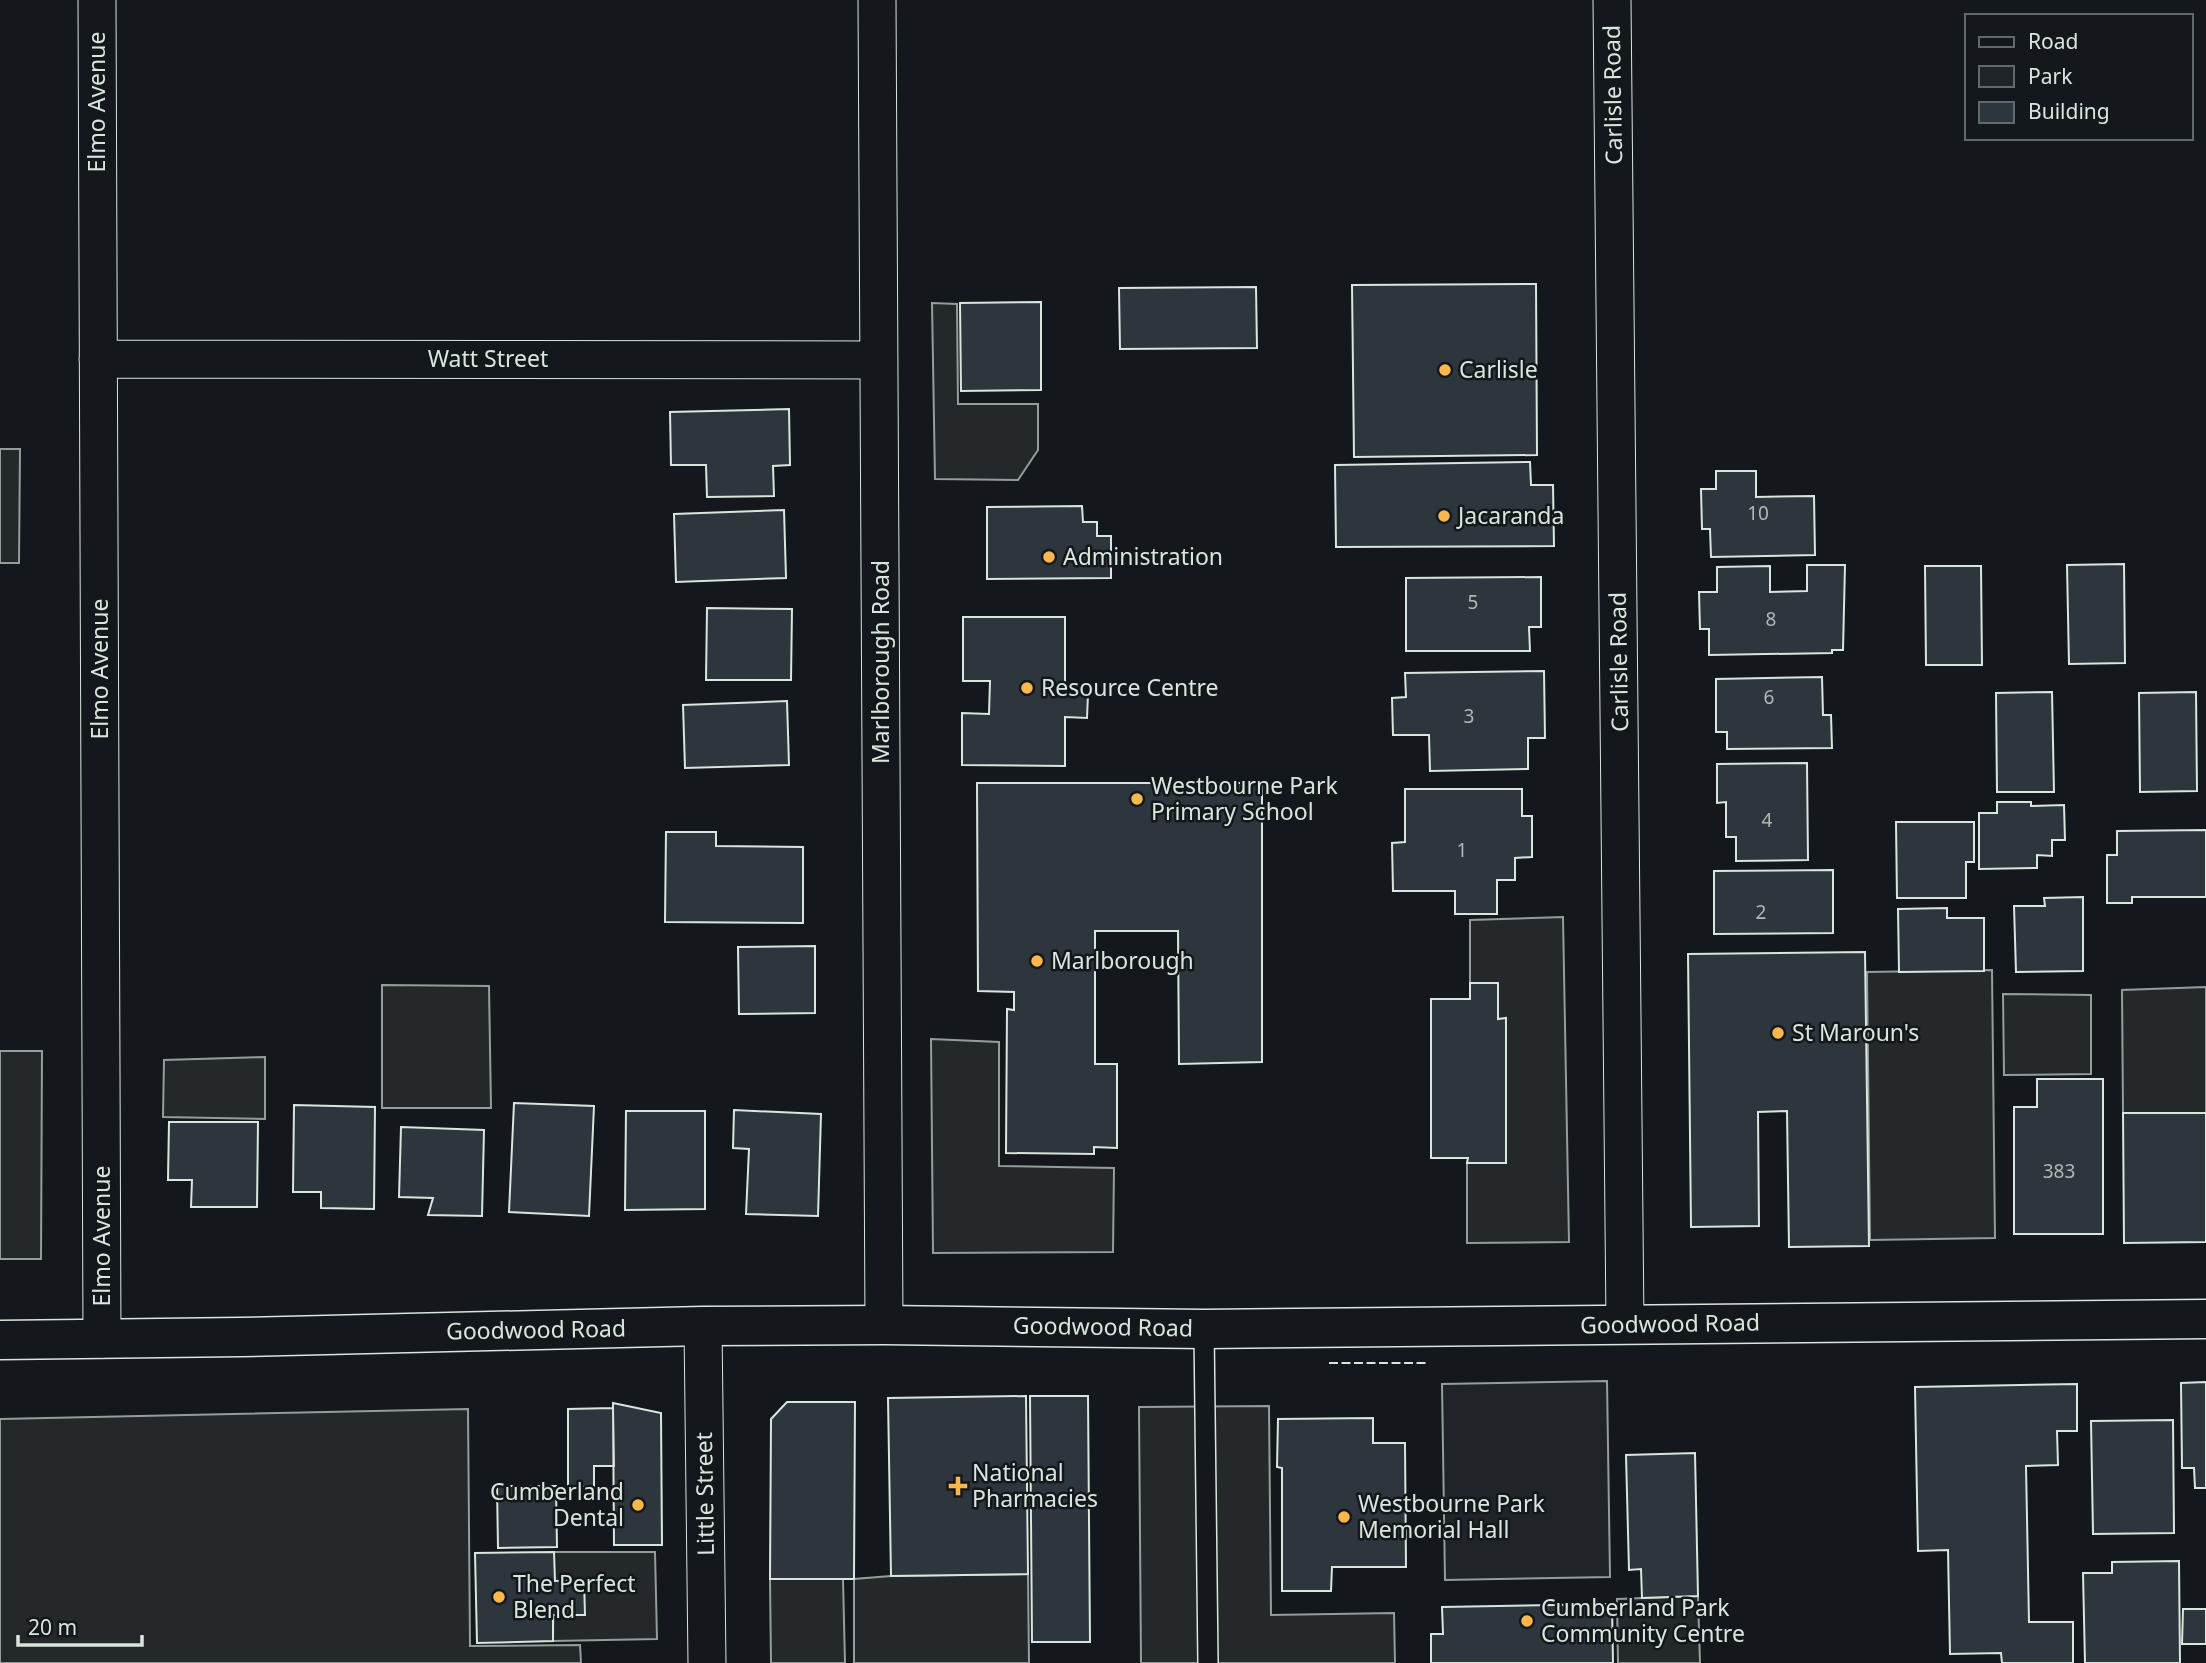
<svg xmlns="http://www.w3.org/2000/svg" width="2206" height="1663" font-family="'Noto Sans',sans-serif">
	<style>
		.green { fill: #202428; stroke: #939e99; stroke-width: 2 }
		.parking { fill: #24282b; stroke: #939e99; stroke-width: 2 }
		.building { fill: #2c363c; stroke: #d8e6dc; stroke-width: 2 }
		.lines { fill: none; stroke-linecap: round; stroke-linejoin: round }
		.service-casing { stroke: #d8e6dc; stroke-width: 22 }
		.minor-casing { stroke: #d8e6dc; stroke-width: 39 }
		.secondary-casing { stroke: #d8e6dc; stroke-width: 41 }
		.service { stroke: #14181c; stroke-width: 19 }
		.minor { stroke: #14181c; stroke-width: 37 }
		.secondary { stroke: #14181c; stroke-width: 38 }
		.fence { stroke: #d8e6dc; stroke-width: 2; stroke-dasharray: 9 3.5; stroke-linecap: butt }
		.poi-dot { fill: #ffb74d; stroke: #14181c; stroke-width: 2.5 }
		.labels { text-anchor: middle; stroke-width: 5; stroke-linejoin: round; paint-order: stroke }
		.number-label { font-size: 19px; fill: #adbab4 }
		.street-label { font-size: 23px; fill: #d8e6dc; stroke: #14181c }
		.poi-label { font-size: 23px; fill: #d8e6dc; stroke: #14181c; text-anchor: start }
	</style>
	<rect width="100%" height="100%" fill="#14181c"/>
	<path class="green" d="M1607 1381 1610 1577 1445 1580 1442 1384Z"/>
	<path class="parking" d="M932 303 957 304 958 404H1038V450L1018 480 935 479Z
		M0 449H20L19 563H0Z
		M1563 917 1569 1242 1467 1243V1163H1506V1019H1498L1497 983H1470V920Z
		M1992 970 1995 1238 1870 1240 1867 972Z
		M382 985 489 986 491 1108H382Z
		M2206 987V1113H2123L2122 990Z
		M2003 994 2091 995V1074L2004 1075Z
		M931 1039 999 1042V1166L1114 1168 1113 1252 933 1253Z
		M0 1051H42L41 1259H0Z
		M265 1057V1119L163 1117 164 1060Z
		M1269 1406 1271 1615 1394 1613 1395 1663H1141L1139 1407Z
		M468 1409 470 1646 580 1645 581 1663H0V1419Z
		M554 1552H655L657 1639 553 1641Z
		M1028 1574 1029 1663H854V1579L891 1576Z
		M770 1579H843L845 1663H771Z
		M1698 1596 1700 1663H1618L1617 1599Z"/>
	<path class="building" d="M1536 284 1537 455 1354 457 1352 285Z
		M1256 287 1257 348 1120 349 1119 288Z
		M1041 302V390L961 391 960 303Z
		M789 409 790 465 773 466 774 496 707 497 706 465H671L670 412Z
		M1530 462 1531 485H1553L1554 546 1336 547 1335 465Z
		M1716 471H1756V497L1814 496 1815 555 1711 557 1710 529H1702L1701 489H1716Z
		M1082 506 1083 522H1097V536H1111V578L987 579V507Z
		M784 510 786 578 676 582 674 514Z
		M2124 564 2125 663 2069 664 2067 565Z
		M1807 565H1845L1843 650H1832V653L1709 655V629H1700L1699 592H1717V567L1770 566V592L1807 591Z
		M1925 566H1981L1982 665H1926Z
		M1541 577V627H1529L1530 651H1406V578Z
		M707 608 792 609 791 680H706Z
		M963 617H1065V694H1088L1087 718 1065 717V766L962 765V713L989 714 990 681H963Z
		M1544 671 1545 738H1528V769L1430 771 1429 735H1393L1392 698 1406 697 1405 673Z
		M1822 677 1823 715H1831L1832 748 1727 749V732H1716V679Z
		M2052 692 2054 792H1997L1996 693Z
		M2196 692 2197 791 2140 792 2139 693Z
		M787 701 789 765 685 768 683 705Z
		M1807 763 1808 860 1736 861V837H1726V802L1717 803V764Z
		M977 783H1262V1062L1179 1064 1178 931H1095V1064H1117V1148L1094 1147V1154L1006 1153 1007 1009 1014 1010V992L978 991Z
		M1405 789H1522V816H1532V857L1515 858V880H1497V914H1455V891H1393L1392 843 1405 842Z
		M1997 802H2031V806L2064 805 2065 840H2052V856L2037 855V868L1979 869V813H1997Z
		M1896 822H1974V862H1966V898H1897Z
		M2206 830V897H2132V903H2107V855H2117V831Z
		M666 832H716V846L803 847V923L665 922Z
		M1833 870V933L1714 934V871Z
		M2083 897V971L2016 972 2014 906H2045L2044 898Z
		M1947 908V918H1984V971L1899 972 1898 909Z
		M815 946V1013L739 1014 738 947Z
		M1865 952 1869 1246 1789 1247 1787 1111 1758 1112 1759 1226 1691 1227 1688 954Z
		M1470 983H1498V1019L1506 1018V1163H1467L1468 1158H1431V999H1470Z
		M2037 1079H2103V1234H2014V1107H2037Z
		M514 1103 594 1106 589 1216 509 1212Z
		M294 1105 375 1107 374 1209 321 1208V1192H293Z
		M734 1110 821 1114 818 1216 746 1214 749 1149 733 1148Z
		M626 1111H705V1209L625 1210Z
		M2123 1113H2206V1242L2124 1243Z
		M169 1122H258L257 1207H191L192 1180H168Z
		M401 1127 484 1130 482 1216 428 1215 433 1198 399 1197Z
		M2206 1382V1488H2195L2194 1468H2182L2181 1383Z
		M2077 1384V1431H2057L2058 1465 2026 1466 2029 1622H2073V1663H2002L2001 1653 1950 1654 1948 1550 1918 1551 1915 1387Z
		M1026 1396 1028 1574 891 1576 888 1398Z
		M1030 1396H1088L1090 1642H1032Z
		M787 1402H855L854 1579H770L771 1419Z
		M613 1403 661 1413 662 1545H614Z
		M613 1408 614 1466H594V1487H568V1409Z
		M1373 1418V1443H1405L1406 1567H1332L1331 1591H1282V1468L1277 1467 1278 1419Z
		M2173 1420 2174 1533 2093 1534 2091 1421Z
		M1695 1453 1698 1596 1642 1598 1641 1569 1629 1570 1626 1455Z
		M497 1486H556L557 1547 498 1548Z
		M554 1552 555 1581 584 1580 585 1615H553V1641L477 1643 475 1553Z
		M2179 1561 2180 1663H2085L2083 1573H2112V1562Z
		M1612 1604 1613 1663H1431V1634H1443L1442 1607Z
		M2183 1609H2206V1644H2182Z"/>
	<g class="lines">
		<g class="service-casing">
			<path id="service" d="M1204 1329 1208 1663"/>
		</g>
		<g class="minor-casing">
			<path id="minor" d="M97 0 102 1339
				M877 0 884 1325
				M1612 0 1625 1324
				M98 359 879 360
				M703 1326 707 1663"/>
		</g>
		<g class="secondary-casing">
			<path id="secondary" d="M0 1340 241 1337 703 1326 884 1325 1204 1329 2206 1319"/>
		</g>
		<use href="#service" class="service"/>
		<use href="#minor" class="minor"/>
		<use href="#secondary" class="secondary"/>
		<path class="fence" d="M1329 1363H1427"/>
	</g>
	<g class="poi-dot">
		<circle cx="1445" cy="370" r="7"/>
		<circle cx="1444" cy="516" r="7"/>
		<circle cx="1049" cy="557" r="7"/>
		<circle cx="1027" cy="688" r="7"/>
		<circle cx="1137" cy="799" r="7"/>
		<circle cx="1037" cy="961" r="7"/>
		<circle cx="1778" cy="1033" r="7"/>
		<path d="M954.5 1475.5h7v7h7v7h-7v7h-7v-7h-7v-7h7z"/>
		<circle cx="638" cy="1505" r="7"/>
		<circle cx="1344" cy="1517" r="7"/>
		<circle cx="499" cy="1597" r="7"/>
		<circle cx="1527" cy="1621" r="7"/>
	</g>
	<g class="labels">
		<g class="number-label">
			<text x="1758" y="520">10</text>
			<text x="1473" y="609">5</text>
			<text x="1771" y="626">8</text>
			<text x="1769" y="704">6</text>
			<text x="1469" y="723">3</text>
			<text x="1767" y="827">4</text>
			<text x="1462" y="857">1</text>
			<text x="1761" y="919">2</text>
			<text x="2059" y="1178">383</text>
		</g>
		<g class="street-label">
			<text transform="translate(1613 95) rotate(-91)" y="8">Carlisle Road</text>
			<text transform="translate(97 102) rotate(-90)" y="8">Elmo Avenue</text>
			<text x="488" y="367">Watt Street</text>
			<text transform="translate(881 662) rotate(-90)" y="8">Marlborough Road</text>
			<text transform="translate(1619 662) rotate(-91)" y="8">Carlisle Road</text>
			<text transform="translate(100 669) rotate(-90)" y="8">Elmo Avenue</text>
			<text transform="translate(102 1236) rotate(-90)" y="8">Elmo Avenue</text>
			<text transform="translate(1670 1324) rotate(-1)" y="8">Goodwood Road</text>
			<text transform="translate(1103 1327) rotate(1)" y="8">Goodwood Road</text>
			<text transform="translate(536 1330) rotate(-1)" y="8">Goodwood Road</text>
			<text transform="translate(705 1494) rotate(-91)" y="8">Little Street</text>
		</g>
		<g class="poi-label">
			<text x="1459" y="378">Carlisle</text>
			<text x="1458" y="524">Jacaranda</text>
			<text x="1063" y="565">Administration</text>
			<text x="1041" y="696">Resource Centre</text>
			<text x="1151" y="794">Westbourne Park<tspan x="1151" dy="26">Primary School</tspan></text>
			<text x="1051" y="969">Marlborough</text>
			<text x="1792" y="1041">St Maroun's</text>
			<text x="972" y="1481">National<tspan x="972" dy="26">Pharmacies</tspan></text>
			<text x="624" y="1500" text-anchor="end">Cumberland<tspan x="624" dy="26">Dental</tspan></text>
			<text x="1358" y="1512">Westbourne Park<tspan x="1358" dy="26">Memorial Hall</tspan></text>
			<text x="513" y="1592">The Perfect<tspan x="513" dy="26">Blend</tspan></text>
			<text x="1541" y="1616">Cumberland Park<tspan x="1541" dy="26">Community Centre</tspan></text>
		</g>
	</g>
	<rect x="1965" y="14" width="228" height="126" fill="#14181c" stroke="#626a69" stroke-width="2"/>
	<rect x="1979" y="37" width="35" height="10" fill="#14181c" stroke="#626a69" stroke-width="2"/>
	<text x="2028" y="49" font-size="21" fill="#d8e6dc">Road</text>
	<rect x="1979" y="66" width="35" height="21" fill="#202428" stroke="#626a69" stroke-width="2"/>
	<text x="2028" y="84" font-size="21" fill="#d8e6dc">Park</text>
	<rect x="1979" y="102" width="35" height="21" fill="#2c363c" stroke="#626a69" stroke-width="2"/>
	<text x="2028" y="119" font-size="21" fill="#d8e6dc">Building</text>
	<path d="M18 1635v10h124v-10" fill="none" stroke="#d8e6dc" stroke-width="3.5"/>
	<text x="28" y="1635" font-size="21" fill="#d8e6dc" stroke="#14181c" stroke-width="5" paint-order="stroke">20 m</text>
</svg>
